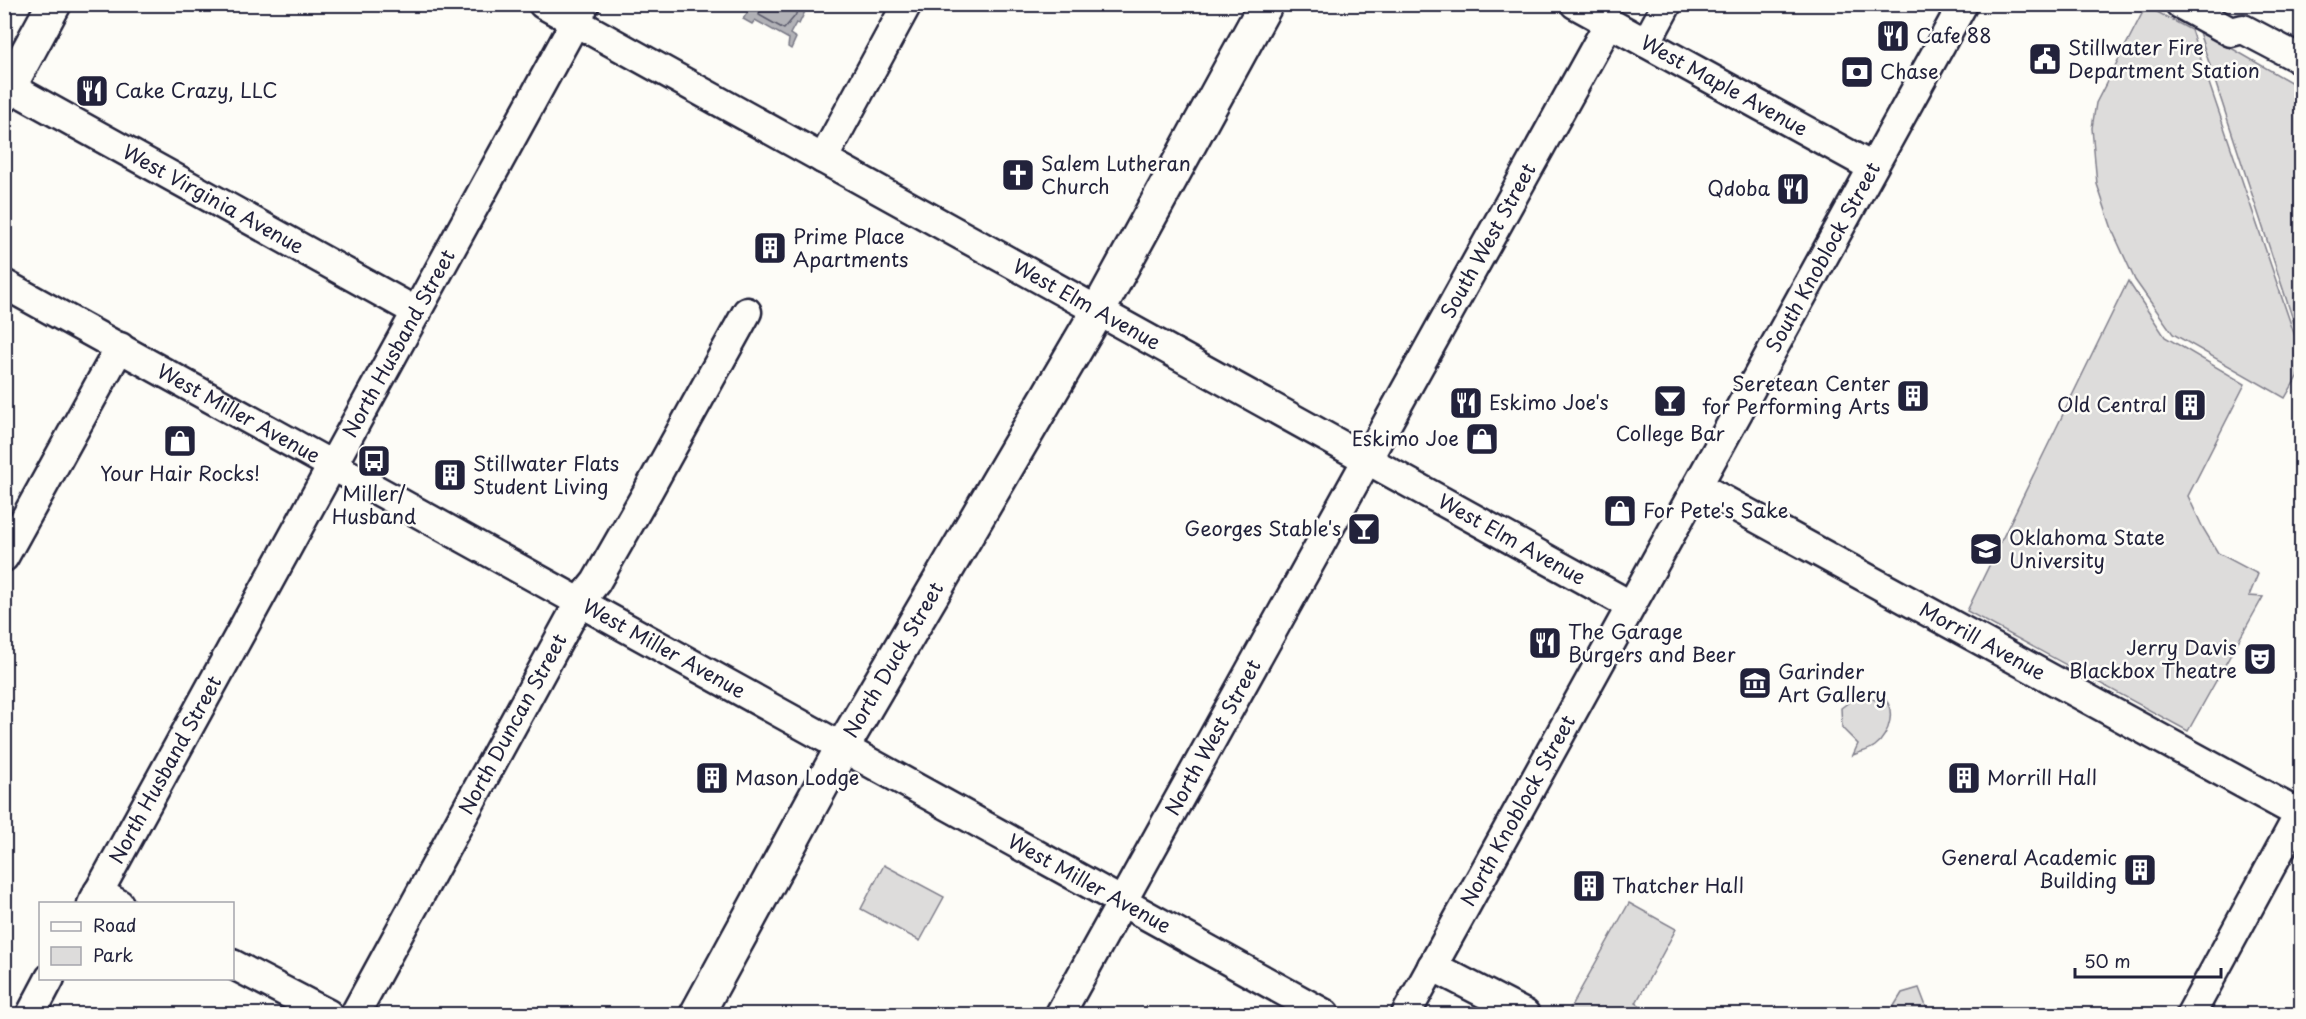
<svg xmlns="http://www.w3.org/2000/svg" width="2306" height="1019" font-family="'Playpen Sans',sans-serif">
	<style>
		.green { fill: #dddcdb; stroke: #807f8b; stroke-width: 1.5 }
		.water { fill: #b2b2b7; stroke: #787885; stroke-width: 1.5 }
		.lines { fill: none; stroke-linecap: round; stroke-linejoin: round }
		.shore { stroke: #5c5c6d; stroke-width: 1.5 }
		.minor-casing { stroke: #22223b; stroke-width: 33 }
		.major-casing { stroke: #22223b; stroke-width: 38 }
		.minor { stroke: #fdfcf7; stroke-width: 28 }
		.major { stroke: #fdfcf7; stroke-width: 33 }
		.labels { text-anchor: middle; stroke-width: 5; stroke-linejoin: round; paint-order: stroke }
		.poi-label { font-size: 20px; fill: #22223b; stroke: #fdfcf7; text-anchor: start }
		.street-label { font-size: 20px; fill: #22223b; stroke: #fdfcf7 }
	</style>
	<rect width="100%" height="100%" fill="#fdfcf7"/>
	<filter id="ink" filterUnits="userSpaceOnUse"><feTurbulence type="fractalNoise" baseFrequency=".0167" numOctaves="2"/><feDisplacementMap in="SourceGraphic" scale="12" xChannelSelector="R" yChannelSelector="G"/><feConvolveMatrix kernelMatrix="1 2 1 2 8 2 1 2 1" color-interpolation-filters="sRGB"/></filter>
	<g filter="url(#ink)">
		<path class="green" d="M2146 6 2191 30 2301 354V370L2285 398 2173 334 2135 280 2113 232 2097 184 2092 128 2096 103Z
			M2198 29 2301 88V339L2299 338Z
			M2128 281 2165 337 2245 384 2188 496 2203 528 2218 553 2258 574 2249 596 2263 597 2188 731 1967 611Z
			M1880 695C1898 706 1890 735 1875 746 1868 751 1860 752 1853 755L1858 744 1842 728 1841 708 1856 697 1877 700Z
			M884 865 944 897 920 941 861 909Z
			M1629 903 1676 929 1636 1003 1644 1008 1645 1014H1567Z
			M1919 988 1929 1014H1889L1902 993Z"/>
		<path class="water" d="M758 5H808L799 24 796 23 790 34 796 38 791 49 788 47 789 39 755 20 752 24 743 19 749 10Z"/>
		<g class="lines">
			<path class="shore" d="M760 4 759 15 784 29 795 16 801 4"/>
			<g class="minor-casing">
				<g id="minor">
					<path id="s1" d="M543 4 1630 605"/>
					<path id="s2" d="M1575 4 1872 167"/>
					<path d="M2180 4 2231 32 2243 29 2302 60"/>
					<path d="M1646 43 1667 4"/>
					<path id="s3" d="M10 87 417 312"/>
					<path d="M823 159 907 4"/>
					<path id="s4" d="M4 284 1325 1014"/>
					<path id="s5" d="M1698 486 2299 814"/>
					<path d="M4 557 120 347"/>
					<path d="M98 892 119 904"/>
					<path id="s6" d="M92 904 585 4"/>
					<path d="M232 964 328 1014"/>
					<path d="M1432 966 1525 1014"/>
					<path d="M31 1014 50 978"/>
					<path id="s7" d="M355 1014 579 603 596 582 648 491 747 312"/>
					<path id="s8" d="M1060 1014 1609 23"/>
					<path id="s9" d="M1406 1014 1963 4"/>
					<path d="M2191 1014 2302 809"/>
				</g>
			</g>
			<g class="major-casing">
				<g id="major">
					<path d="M4 96 54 4"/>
					<path id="s10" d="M697 1014 842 748 1098 311 1266 4"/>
				</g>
			</g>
			<use href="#minor" class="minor"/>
			<use href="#major" class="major"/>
		</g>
	</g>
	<defs>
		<g id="restaurant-square" transform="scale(1.725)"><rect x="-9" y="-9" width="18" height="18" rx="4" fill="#22223b" stroke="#fdfcf7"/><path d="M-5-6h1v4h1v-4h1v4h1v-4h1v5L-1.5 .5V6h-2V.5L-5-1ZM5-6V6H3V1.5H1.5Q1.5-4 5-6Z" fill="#fff"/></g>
		<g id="civic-square" transform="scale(1.725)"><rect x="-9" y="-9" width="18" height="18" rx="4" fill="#22223b" stroke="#fdfcf7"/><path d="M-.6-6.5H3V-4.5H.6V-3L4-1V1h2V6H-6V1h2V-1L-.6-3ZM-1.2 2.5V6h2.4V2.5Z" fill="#fff"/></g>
		<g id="bank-square" transform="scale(1.725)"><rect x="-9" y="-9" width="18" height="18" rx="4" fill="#22223b" stroke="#fdfcf7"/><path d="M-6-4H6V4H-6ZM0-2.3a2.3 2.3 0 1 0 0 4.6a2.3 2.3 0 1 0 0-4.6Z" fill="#fff"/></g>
		<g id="church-square" transform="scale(1.725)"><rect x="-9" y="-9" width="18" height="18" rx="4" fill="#22223b" stroke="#fdfcf7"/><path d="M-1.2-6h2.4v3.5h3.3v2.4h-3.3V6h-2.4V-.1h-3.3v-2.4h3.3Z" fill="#fff"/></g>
		<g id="building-square" transform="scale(1.725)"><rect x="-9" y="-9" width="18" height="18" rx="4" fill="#22223b" stroke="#fdfcf7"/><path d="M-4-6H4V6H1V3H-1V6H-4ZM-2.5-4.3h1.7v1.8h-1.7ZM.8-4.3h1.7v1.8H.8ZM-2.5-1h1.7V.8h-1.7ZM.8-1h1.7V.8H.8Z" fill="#fff"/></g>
		<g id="bar-square" transform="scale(1.725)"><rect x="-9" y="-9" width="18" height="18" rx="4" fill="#22223b" stroke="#fdfcf7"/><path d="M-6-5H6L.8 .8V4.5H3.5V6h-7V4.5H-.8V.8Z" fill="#fff"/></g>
		<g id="shop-square" transform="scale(1.725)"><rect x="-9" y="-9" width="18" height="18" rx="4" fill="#22223b" stroke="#fdfcf7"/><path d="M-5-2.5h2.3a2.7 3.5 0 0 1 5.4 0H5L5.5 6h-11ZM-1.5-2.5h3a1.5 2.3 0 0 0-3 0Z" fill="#fff"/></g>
		<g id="bus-square" transform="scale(1.725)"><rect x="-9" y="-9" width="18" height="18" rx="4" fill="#22223b" stroke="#fdfcf7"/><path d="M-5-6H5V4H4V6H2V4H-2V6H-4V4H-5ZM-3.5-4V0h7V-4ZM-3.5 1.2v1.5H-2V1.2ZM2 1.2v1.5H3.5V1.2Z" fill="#fff"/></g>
		<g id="university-square" transform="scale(1.725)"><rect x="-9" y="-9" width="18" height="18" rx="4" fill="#22223b" stroke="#fdfcf7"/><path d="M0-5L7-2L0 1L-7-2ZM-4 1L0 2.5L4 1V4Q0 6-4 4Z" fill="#fff"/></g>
		<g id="theatre-square" transform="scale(1.725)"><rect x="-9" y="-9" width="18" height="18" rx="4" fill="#22223b" stroke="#fdfcf7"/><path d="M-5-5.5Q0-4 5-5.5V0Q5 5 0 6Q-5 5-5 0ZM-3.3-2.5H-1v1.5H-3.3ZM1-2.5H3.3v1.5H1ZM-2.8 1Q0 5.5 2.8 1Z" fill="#fff"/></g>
		<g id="museum-square" transform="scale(1.725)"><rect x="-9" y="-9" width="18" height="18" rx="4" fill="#22223b" stroke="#fdfcf7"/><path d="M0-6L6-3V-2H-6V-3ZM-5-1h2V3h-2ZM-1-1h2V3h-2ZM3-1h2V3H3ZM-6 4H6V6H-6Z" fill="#fff"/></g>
	</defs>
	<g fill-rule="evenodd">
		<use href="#restaurant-square" x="1893" y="36"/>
		<use href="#civic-square" x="2045" y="59"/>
		<use href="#bank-square" x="1857" y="72"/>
		<use href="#restaurant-square" x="92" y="91"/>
		<use href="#church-square" x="1018" y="175"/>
		<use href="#restaurant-square" x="1793" y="189"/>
		<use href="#building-square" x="770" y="248"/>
		<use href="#building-square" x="1913" y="396"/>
		<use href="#bar-square" x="1670" y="401"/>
		<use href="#restaurant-square" x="1466" y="403"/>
		<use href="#building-square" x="2190" y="405"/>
		<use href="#shop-square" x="1482" y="439"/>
		<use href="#shop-square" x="180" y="441"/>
		<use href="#bus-square" x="374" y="461"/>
		<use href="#building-square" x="450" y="475"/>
		<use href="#shop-square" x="1620" y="511"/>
		<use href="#bar-square" x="1364" y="529"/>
		<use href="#university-square" x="1986" y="549"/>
		<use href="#restaurant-square" x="1545" y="643"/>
		<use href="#theatre-square" x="2260" y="659"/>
		<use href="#museum-square" x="1755" y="683"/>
		<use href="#building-square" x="712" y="778"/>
		<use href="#building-square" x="1964" y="778"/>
		<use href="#building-square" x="2140" y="870"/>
		<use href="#building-square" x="1589" y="886"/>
	</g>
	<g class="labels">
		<g class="poi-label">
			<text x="1916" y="43">Cafe 88</text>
			<text x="2068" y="55">Stillwater Fire<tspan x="2068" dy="23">Department Station</tspan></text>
			<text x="1880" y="79">Chase</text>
			<text x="115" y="98">Cake Crazy, LLC</text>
			<text x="1041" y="171">Salem Lutheran<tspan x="1041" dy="23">Church</tspan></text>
			<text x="1770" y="196" text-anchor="end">Qdoba</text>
			<text x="793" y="244">Prime Place<tspan x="793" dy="23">Apartments</tspan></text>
			<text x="1890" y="391" text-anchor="end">Seretean Center<tspan x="1890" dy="23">for Performing Arts</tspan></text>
			<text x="1489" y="410">Eskimo Joe's</text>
			<text x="2167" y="412" text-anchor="end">Old Central</text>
			<text x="1670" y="441" text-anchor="middle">College Bar</text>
			<text x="1459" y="446" text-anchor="end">Eskimo Joe</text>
			<text x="473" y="471">Stillwater Flats<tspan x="473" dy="23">Student Living</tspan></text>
			<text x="180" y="481" text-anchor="middle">Your Hair Rocks!</text>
			<text x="374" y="501" text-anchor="middle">Miller/<tspan x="374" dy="23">Husband</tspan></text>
			<text x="1643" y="518">For Pete's Sake</text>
			<text x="1341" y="536" text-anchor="end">Georges Stable's</text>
			<text x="2009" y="545">Oklahoma State<tspan x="2009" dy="23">University</tspan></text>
			<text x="1568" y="639">The Garage<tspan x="1568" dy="23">Burgers and Beer</tspan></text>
			<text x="2237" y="655" text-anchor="end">Jerry Davis<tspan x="2237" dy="23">Blackbox Theatre</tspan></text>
			<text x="1778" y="679">Garinder<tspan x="1778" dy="23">Art Gallery</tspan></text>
			<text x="735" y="785">Mason Lodge</text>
			<text x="1987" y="785">Morrill Hall</text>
			<text x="2117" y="865" text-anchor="end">General Academic<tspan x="2117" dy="23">Building</tspan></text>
			<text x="1612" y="893">Thatcher Hall</text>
		</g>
		<g class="street-label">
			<text dy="7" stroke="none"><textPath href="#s2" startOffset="170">West Maple Avenue</textPath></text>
			<text dy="7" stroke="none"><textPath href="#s3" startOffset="232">West Virginia Avenue</textPath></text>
			<text dy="7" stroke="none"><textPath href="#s8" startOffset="884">South West Street</textPath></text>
			<text dy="7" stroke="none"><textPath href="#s9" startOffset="864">South Knoblock Street</textPath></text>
			<text dy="7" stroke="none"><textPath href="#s1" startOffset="621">West Elm Avenue</textPath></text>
			<text dy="7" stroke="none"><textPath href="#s6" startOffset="639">North Husband Street</textPath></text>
			<text dy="7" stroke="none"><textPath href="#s4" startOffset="268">West Miller Avenue</textPath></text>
			<text dy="7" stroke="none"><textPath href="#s1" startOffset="1107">West Elm Avenue</textPath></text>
			<text dy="7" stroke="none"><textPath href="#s5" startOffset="324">Morrill Avenue</textPath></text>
			<text dy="7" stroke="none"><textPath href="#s4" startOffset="754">West Miller Avenue</textPath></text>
			<text dy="7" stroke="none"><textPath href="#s10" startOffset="405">North Duck Street</textPath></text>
			<text dy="7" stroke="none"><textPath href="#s7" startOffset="330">North Duncan Street</textPath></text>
			<text dy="7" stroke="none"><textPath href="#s8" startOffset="316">North West Street</textPath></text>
			<text dy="7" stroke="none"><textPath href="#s6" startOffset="153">North Husband Street</textPath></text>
			<text dy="7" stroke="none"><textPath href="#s9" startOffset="232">North Knoblock Street</textPath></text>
			<text dy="7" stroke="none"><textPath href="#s4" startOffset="1240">West Miller Avenue</textPath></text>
		</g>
	</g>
	<rect width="2306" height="1019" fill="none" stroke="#fdfcf7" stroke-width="24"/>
	<rect x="12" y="12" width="2282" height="995" fill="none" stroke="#22223b" stroke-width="2" filter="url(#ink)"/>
	<rect x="39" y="902" width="195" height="78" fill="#fdfcf7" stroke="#a5a5ac" stroke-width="1.5"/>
	<rect x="51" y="922" width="30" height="9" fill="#fdfcf7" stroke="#a5a5ac" stroke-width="1.5"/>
	<text x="93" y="932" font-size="18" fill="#22223b">Road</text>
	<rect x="51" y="947" width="30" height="18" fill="#dddcdb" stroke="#a5a5ac" stroke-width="1.5"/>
	<text x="93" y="962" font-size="18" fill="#22223b">Park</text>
	<path d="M2075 968v9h146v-9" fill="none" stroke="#22223b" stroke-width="3"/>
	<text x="2084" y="968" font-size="18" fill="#22223b" stroke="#fdfcf7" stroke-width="4.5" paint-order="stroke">50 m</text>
</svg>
